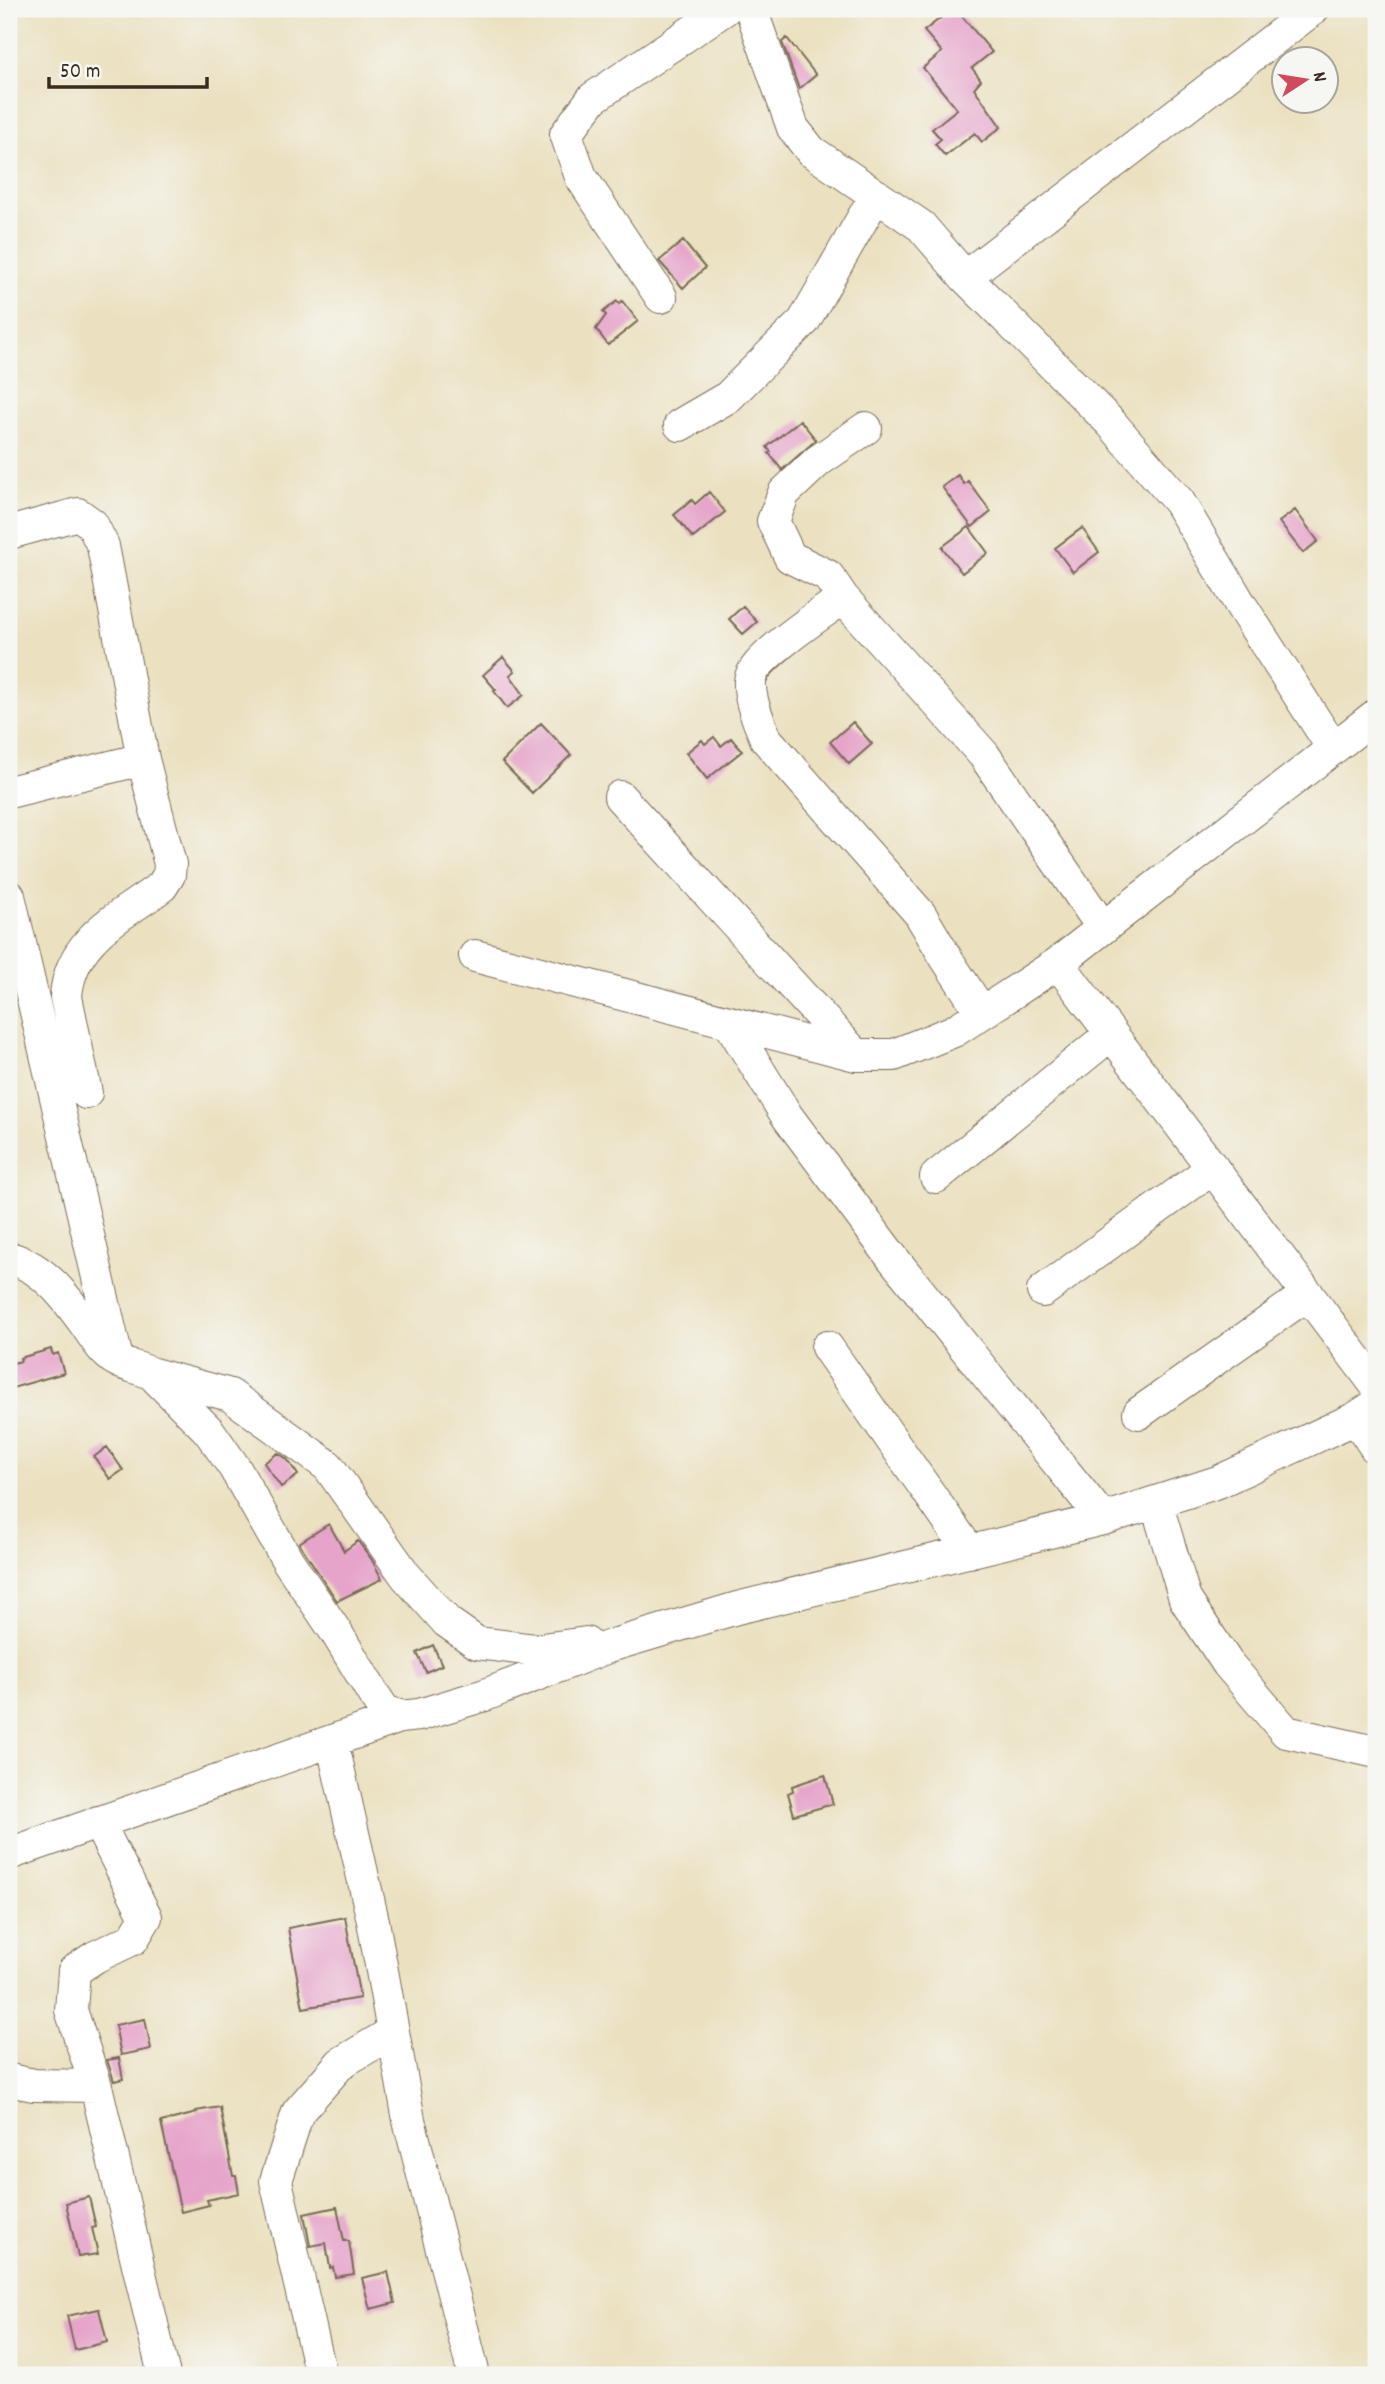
<svg xmlns="http://www.w3.org/2000/svg" width="1385" height="2384" font-family="Dekko,sans-serif">
	<style>
		.building { fill: #e6a4ca }
		.lines { fill: none; stroke-linecap: round; stroke-linejoin: round }
		.minor-casing { stroke: #796a57; stroke-width: 34 }
		.minor { stroke: #fff; stroke-width: 32 }
	</style>
	<rect width="100%" height="100%" fill="#f6f6f2"/>
	<filter id="ink" filterUnits="userSpaceOnUse"><feTurbulence type="fractalNoise" baseFrequency=".0143" numOctaves="2"/><feDisplacementMap in="SourceGraphic" scale="14" xChannelSelector="R" yChannelSelector="G"/><feConvolveMatrix kernelMatrix="1 2 1 2 8 2 1 2 1" color-interpolation-filters="sRGB"/></filter>
	<filter id="wash" filterUnits="userSpaceOnUse"><feTurbulence type="fractalNoise" baseFrequency=".00686" numOctaves="4" result="noise"/><feDisplacementMap in="SourceGraphic" scale="28" xChannelSelector="R" yChannelSelector="G"/><feGaussianBlur stdDeviation="1.57" result="paint"/><feColorMatrix in="noise" values="0 0 0 0 0 0 0 0 0 0 0 0 0 0 0 0 0 1.4 0 .05"/><feComposite in="paint" operator="in"/></filter>
	<g filter="url(#wash)">
		<rect width="100%" height="100%" fill="#ebe1c1"/>
		<g id="blocks">
			<path class="building" d="M952 9H956L992 52 972 68 981 80 974 88 1001 127 982 142 975 133 945 156 935 144 941 139 932 129 957 109 923 68 942 52 924 31Z
				M787 38 816 75 799 89 782 42Z
				M683 241 705 268 683 288 659 261Z
				M617 301 619 304 622 301 638 321 608 345 596 329 606 315 603 312Z
				M800 420 816 440 782 470 769 453 771 452 767 447Z
				M958 475 964 484 968 481 991 512 972 527 942 487Z
				M709 492 725 512 693 538 674 515 692 500 695 504Z
				M1295 510 1318 541 1303 553 1279 522Z
				M969 527 988 553 962 573 942 547Z
				M1082 528 1099 552 1073 572 1055 548Z
				M743 606 757 622 743 634 729 619Z
				M503 657 515 671 510 675 524 695 507 708 494 691 496 690 483 675Z
				M853 722 872 744 849 764 830 742Z
				M541 723 571 755 532 793 502 762Z
				M714 737 721 746 731 738 742 751 707 779 686 753 702 740 705 744Z
				M51 1349 53 1355 58 1353 64 1373 9 1389V1364L21 1361 20 1358Z
				M107 1447 123 1470 110 1479 94 1457Z
				M278 1453 287 1459 298 1475 281 1487 264 1463Z
				M329 1524 344 1551 358 1541 372 1560 382 1579 337 1601 299 1543Z
				M433 1645 442 1665 426 1672 417 1653Z
				M825 1775 833 1804 794 1815 788 1793 793 1791 792 1786Z
				M345 1917 360 1998 303 2008 288 1928Z
				M145 2019 151 2049 121 2055 115 2025Z
				M119 2058 123 2079 114 2081 107 2060Z
				M220 2107 233 2176H236L239 2193 207 2200 209 2205 181 2212 161 2122 197 2113 196 2111Z
				M89 2197 96 2227 92 2228 98 2254 78 2257 66 2203Z
				M337 2207 344 2241H349L354 2274 335 2277 333 2267 330 2268 326 2243 310 2246 304 2214Z
				M388 2272 395 2303 370 2309 362 2278Z
				M99 2309 107 2342 75 2350 67 2316Z"/>
		</g>
	</g>
	<g filter="url(#ink)">
		<use href="#blocks" fill-opacity="0" stroke="#796a57" stroke-width="2"/>
		<g class="lines">
			<g class="minor-casing">
				<path id="minor" d="M751 9 793 128 811 151 921 226 965 277 1111 423 1179 502 1242 607 1333 748
					M965 277 1313 9
					M661 297 581 177 566 134 593 98 725 9
					M680 425 728 397 804 321 876 195
					M866 428 818 461 784 493 773 521 790 557 828 576 843 598 984 755 1103 928
					M9 533 78 514 92 524 103 546 143 759 170 864 169 875 162 886C121 917 70 938 66 997L86 1093
					M843 598C823 613 751 659 750 681 749 701 759 721 766 739L920 914 946 958 982 1013
					M9 792 143 759
					M620 797 856 1055
					M9 896 117 1359
					M475 956 856 1055H894L954 1031 982 1013 1058 963 1376 715
					M1058 963 1376 1385
					M729 1022 787 1116 891 1256 1103 1519
					M936 1177 1111 1034
					M9 1258C45 1267 68 1300 88 1328 94 1337 100 1347 108 1354 120 1366 137 1366 152 1374L209 1431 234 1467 288 1561 336 1632 374 1695 384 1710 400 1717 419 1715 485 1695 613 1645 737 1608 1103 1519 1218 1482 1356 1418 1376 1405
					M1043 1291 1213 1168
					M827 1347 970 1552
					M153 1374 230 1395 328 1466 406 1576 447 1622 477 1643 535 1650 586 1643
					M1139 1413 1308 1294
					M1356 1418 1376 1448
					M1156 1502 1185 1599 1228 1664 1286 1732 1376 1752
					M332 1741 373 1921 409 2120 474 2375
					M98 1822 146 1917 133 1939 95 1957 74 1971 71 2010 96 2086 164 2375
					M9 1854 400 1717
					M9 2080 34 2085 96 2086
					M321 2375 276 2181 298 2112 341 2063 393 2032"/>
			</g>
			<use href="#minor" class="minor"/>
		</g>
	</g>
	<rect width="1385" height="2384" fill="none" stroke="#f6f6f2" stroke-width="35"/>
	<g transform="translate(1305 80) rotate(78)"><circle r="33" fill="#f6f6f2" stroke="#aba49d" stroke-width="2"/>
	<path d="M0-5L12 26L0 18L-12 26Z" fill="#d1495b"/>
	<text y="-10" font-size="19" font-weight="bold" text-anchor="middle" fill="#3b2a1e">N</text>
	</g>
	<path d="M49 77v10h158v-10" fill="none" stroke="#3b2a1e" stroke-width="3.5"/>
	<text x="60" y="77" font-size="21" fill="#3b2a1e" stroke="#f6f6f2" stroke-width="5" paint-order="stroke">50 m</text>
</svg>
